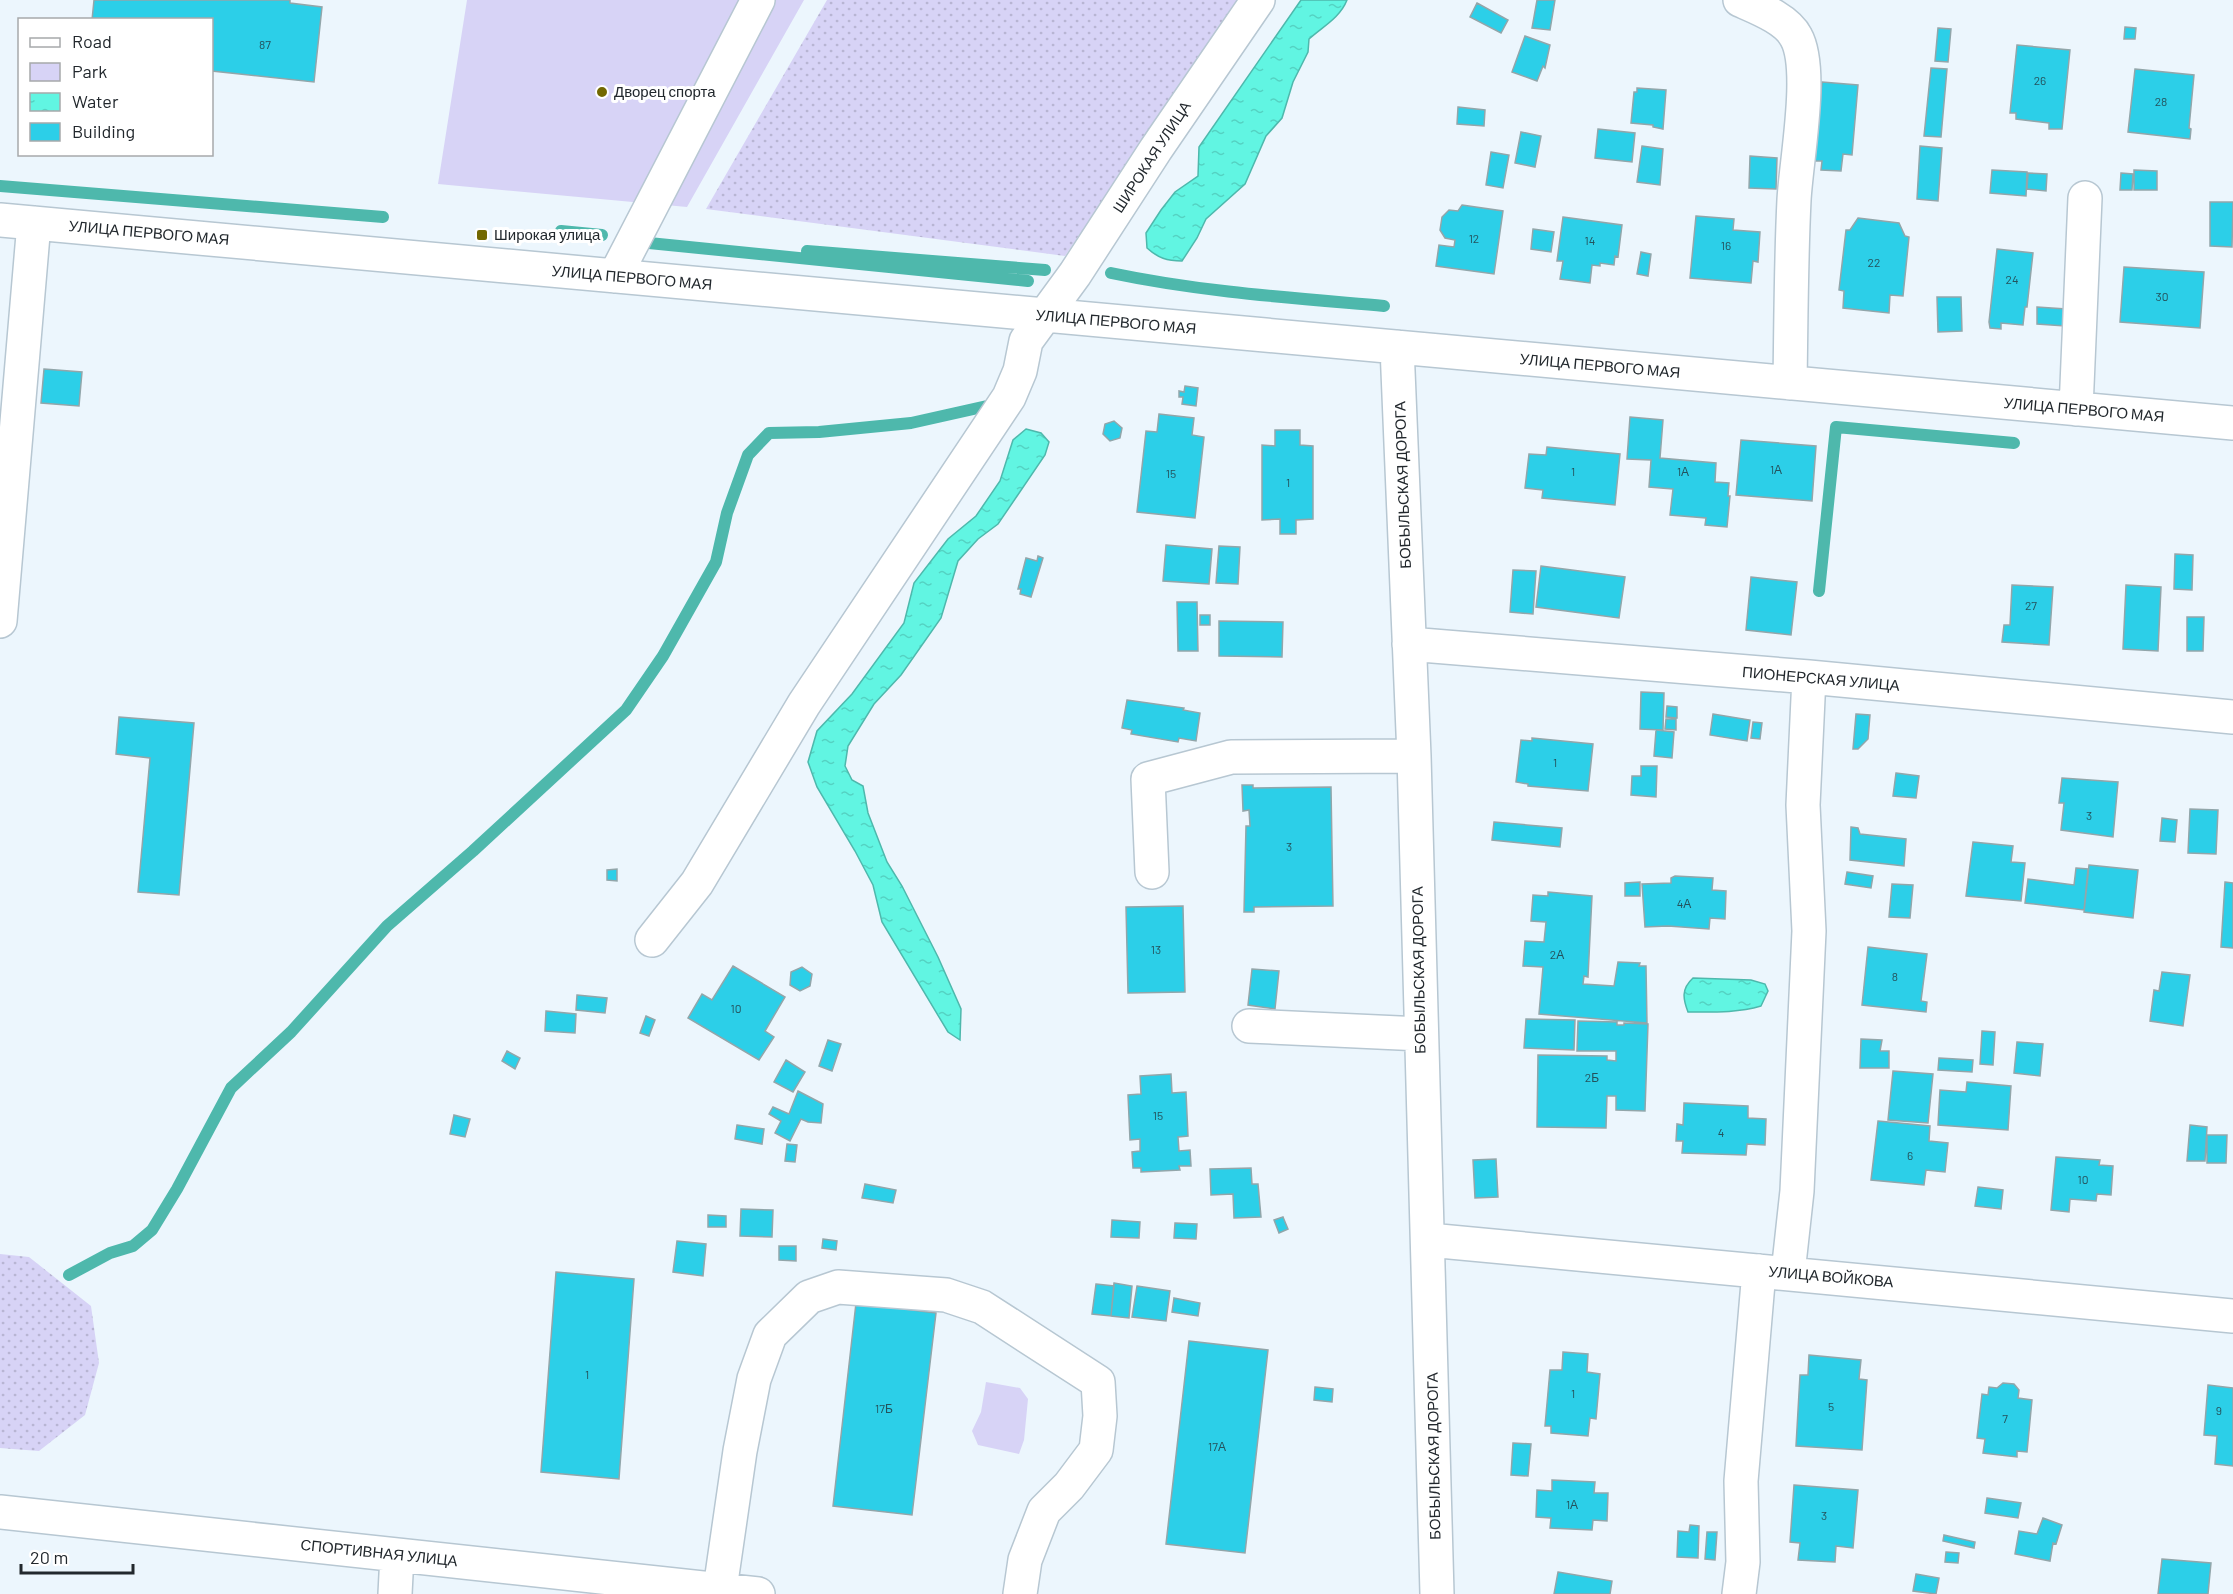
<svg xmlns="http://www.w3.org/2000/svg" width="2233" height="1594" font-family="Barlow,sans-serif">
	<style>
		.grass { fill: url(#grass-dots) }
		.green { fill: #d7d3f6 }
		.water { fill: url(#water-ripples); stroke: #4eb8ac; stroke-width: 1.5 }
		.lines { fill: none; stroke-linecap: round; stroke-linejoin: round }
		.stream { stroke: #4eb8ac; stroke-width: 12 }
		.building { fill: #2ccfe8; stroke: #92a6aa; stroke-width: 1.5 }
		.minor-casing { stroke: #b7c7d2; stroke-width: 36 }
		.minor { stroke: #fff; stroke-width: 33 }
		.poi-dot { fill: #726800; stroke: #fff; stroke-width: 2 }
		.labels { text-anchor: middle; stroke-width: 6; stroke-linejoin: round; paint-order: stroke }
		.number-label { font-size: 12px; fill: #24525c }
		.poi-label { font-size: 15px; fill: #22282d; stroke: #fff; text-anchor: start }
		.street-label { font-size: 15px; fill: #22282d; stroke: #fff }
	</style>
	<defs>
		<pattern id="grass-dots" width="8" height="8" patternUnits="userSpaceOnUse" patternTransform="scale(1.5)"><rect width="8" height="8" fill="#d7d3f6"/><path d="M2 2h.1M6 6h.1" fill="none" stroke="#b8b5d3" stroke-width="1.8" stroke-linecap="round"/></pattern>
		<pattern id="water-ripples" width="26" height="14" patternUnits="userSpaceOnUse" patternTransform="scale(1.5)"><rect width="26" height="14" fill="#61f5e2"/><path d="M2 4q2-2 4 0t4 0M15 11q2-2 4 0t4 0" fill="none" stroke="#54d2c2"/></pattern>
	</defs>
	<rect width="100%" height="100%" fill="#ecf6fd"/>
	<path class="grass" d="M827 0H1240L1065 256 706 209Z
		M0 1254 29 1257 91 1306 99 1363 85 1415 39 1451 0 1448Z"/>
	<path class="green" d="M467 0H804L687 207 438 184Z
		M986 1382 1020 1388 1028 1399 1024 1440 1019 1454 978 1445 972 1431 981 1412Z"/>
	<path class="water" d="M1301 0H1347C1340 18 1322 27 1309 39L1308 52 1293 82 1282 118 1266 136 1245 184 1206 219 1197 238 1182 261C1167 261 1158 258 1147 248L1146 233 1161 210 1175 192 1198 176 1199 147Z
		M1026 429 1041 433 1049 442 1045 455 998 524 978 539 958 561 941 618 901 675 874 704 848 746 845 766 852 780 863 786 868 813 887 862 902 886 938 957 961 1009 960 1040 948 1032 882 922 873 885 855 851 817 787 808 762 817 731 852 694 904 623 914 583 948 539 976 516 1000 481 1013 440Z
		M1693 978 1751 980 1765 984 1768 991 1761 1006C1737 1013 1713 1012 1688 1012 1683 999 1681 989 1693 978Z"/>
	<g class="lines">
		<path class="stream" d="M0 186 383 217
			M561 231 602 235
			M649 243 1028 281
			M807 251 1045 270
			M1111 273C1201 292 1293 298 1384 306
			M1819 591 1836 427 2014 443
			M69 1275 110 1253 133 1246 152 1230 177 1189 231 1088 291 1032 387 926 473 851 626 710 663 656 716 562 727 513 748 455 769 433 819 432 911 423 987 406"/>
	</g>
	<path class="building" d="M94 0H290V3L322 7 314 82 212 71V20H92Z
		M1537 0H1555L1550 30 1532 28Z
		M1477 3 1508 20 1501 33 1470 17Z
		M2125 27 2136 28 2135 39H2124Z
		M1938 28 1951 29 1948 62 1935 61Z
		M1525 36 1550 45 1545 68 1543 66 1537 81 1512 72Z
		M2017 45 2070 50 2062 129H2049V123L2016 119V113H2010Z
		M1931 68 1947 69 1941 137 1924 136Z
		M2135 69 2194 75 2189 128 2191 129 2190 139 2128 132Z
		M1822 82 1858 85 1852 155 1843 154 1841 171 1821 170 1822 161H1815Z
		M1637 88 1666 90 1663 129 1653 127V125L1631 123 1634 92H1637Z
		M1458 107 1485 110 1484 126 1457 124Z
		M1598 129 1635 133 1632 162 1595 158Z
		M1521 132 1541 136 1535 167 1515 163Z
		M1642 146 1663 149 1660 185 1637 182Z
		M1920 146 1942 148 1938 201 1917 199Z
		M1491 152 1509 155 1503 188 1486 185Z
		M1750 156 1777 158 1776 189 1749 188Z
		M1992 170 2027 172 2026 196 1990 193Z
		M2134 170 2157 171V190H2134Z
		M2028 173 2047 174 2046 191 2027 189Z
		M2121 173 2133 174 2132 190H2120Z
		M2210 202H2233L2232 247 2210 246Z
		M1462 205 1503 211 1494 274 1436 266 1439 245 1454 247 1455 240 1445 238 1440 230 1442 217 1449 210 1458 211Z
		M1696 216 1734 219 1733 230 1760 232 1758 262 1753 261 1751 283 1690 278Z
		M1563 217 1622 225 1618 257 1615 256 1614 265 1600 263V266L1592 265 1590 283 1560 279 1563 261H1557Z
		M1858 218 1899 223 1905 236 1909 237 1903 296 1890 295 1889 313 1843 308 1844 291 1839 290 1846 230H1850Z
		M1533 229 1554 232 1551 252 1531 249Z
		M1997 249 2033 253 2027 307H2025L2023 325 2001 323V329L1990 328 1989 322Z
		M1641 252 1651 254 1648 276 1637 274Z
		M2124 267 2204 272 2200 328 2120 322Z
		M1937 297H1961L1962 331 1938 332Z
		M2037 307 2066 309 2065 326 2037 324Z
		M44 369 82 372 79 406 41 403Z
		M1185 386 1198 388 1196 406 1182 404 1183 397H1179V391L1184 392Z
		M1159 414 1194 418 1192 435 1204 437 1195 518 1137 512 1146 431 1157 432Z
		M1630 417 1663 420 1660 458 1716 463 1715 482 1729 483 1728 496H1730L1727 527 1705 525 1706 518 1670 515 1673 489 1649 487 1651 460 1627 459Z
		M1114 421 1122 428 1120 438 1110 441 1103 434 1105 424Z
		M1275 430H1300V445L1313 446V519L1296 520V534H1280V519L1262 520V445L1275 446Z
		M1741 440 1816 446 1812 501 1736 495Z
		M1547 447 1620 454 1615 505 1542 498 1543 490 1525 488 1529 454 1546 455Z
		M1166 545 1212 549 1209 584 1163 581Z
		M1219 546 1240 547 1238 584 1216 583Z
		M2175 554 2193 555 2192 590 2174 589Z
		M1038 556 1043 558 1031 597 1020 594 1021 589H1018L1026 558 1037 561Z
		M1541 566 1625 577 1619 618 1536 607Z
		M1513 570 1536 571 1533 614 1510 612Z
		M1751 577 1797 582 1791 635 1746 630Z
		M2012 585 2053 587 2049 645 2002 642 2004 625H2010Z
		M2126 585 2161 587 2158 651 2123 649Z
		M1177 602H1197L1198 651H1178Z
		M1200 615H1210V625H1200Z
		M2187 617H2204L2203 651H2187Z
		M1219 621 1283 622 1282 657 1219 656Z
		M1641 692 1664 693 1663 730 1640 729Z
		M1127 700 1184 708 1183 710 1200 713 1196 741 1179 738 1178 742 1131 734 1132 730 1122 728Z
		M1667 706 1677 707V718L1666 717Z
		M1713 714 1750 720 1747 741 1710 735Z
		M1856 714 1870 715 1868 739 1858 749H1853Z
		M119 717 194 723 179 895 138 892 150 758 116 754Z
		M1666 719H1676V730L1665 729Z
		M1753 722 1762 723 1760 739 1751 738Z
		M1656 730 1674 732 1672 758 1654 756Z
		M1532 738 1593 744 1588 791 1528 786V784L1516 782 1521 740 1532 741Z
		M1641 766H1657L1656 797 1631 795 1632 776H1641Z
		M1896 773 1919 776 1916 798 1893 796Z
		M2062 778 2118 782 2113 837 2061 830 2064 803H2059Z
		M1242 785H1253V788L1331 787 1333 906 1254 907V912H1244L1246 826H1250L1249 810 1243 811Z
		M2190 809 2218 810 2216 854 2188 853Z
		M2162 818 2177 820 2175 842 2160 841Z
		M1494 822 1562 828 1560 847 1492 840Z
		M1851 827 1858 828 1860 834 1906 839 1904 866 1850 860Z
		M1973 842 2013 846 2011 862 2025 863 2021 901 1966 896Z
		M2089 865 2138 870 2133 918 2084 912Z
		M2076 868 2088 869 2084 910 2025 903 2028 879 2074 885Z
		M617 869V881L607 880V870Z
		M1847 872 1873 876 1871 888 1845 884Z
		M1675 876 1713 878 1712 890 1726 891 1725 919 1710 918 1709 929 1668 926 1645 927 1642 884 1671 883V878Z
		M1640 882V896H1625V883Z
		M2225 882 2233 883V948L2221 947Z
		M1892 884 1913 885 1910 918 1889 917Z
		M1548 892 1592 896 1588 977 1584 976 1583 984 1614 986 1618 962 1640 963 1639 966H1646L1647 1023 1539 1014 1543 967 1523 966 1525 941 1544 942 1546 922 1531 921 1533 895 1548 896Z
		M1183 906 1185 992 1128 993 1126 907Z
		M1868 947 1927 954 1921 1001 1927 1002 1926 1012 1862 1005Z
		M733 966 785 997 765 1031 774 1037 759 1060 688 1018 702 994 712 1000Z
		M802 967 812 974 810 986 800 991 790 985 791 972Z
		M1252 969 1279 971 1275 1009 1248 1005Z
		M2162 972 2190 975 2183 1026 2150 1021 2154 990 2159 991Z
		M577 995 607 998 605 1013 576 1010Z
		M546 1011 576 1014 575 1033 545 1031Z
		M646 1016 655 1020 649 1036 640 1033Z
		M1526 1019 1575 1020 1574 1050 1524 1048Z
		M1578 1021 1617 1022V1025H1624V1023L1648 1024 1645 1111 1616 1110V1096H1607L1606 1128 1537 1127 1538 1055 1607 1056V1060L1616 1061V1051H1577Z
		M1982 1031 1995 1032 1993 1065 1980 1064Z
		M1861 1039 1882 1040 1880 1051H1889V1068H1860Z
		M828 1040 841 1044 832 1071 819 1066Z
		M2017 1042 2043 1044 2040 1076 2014 1073Z
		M507 1051 520 1058 515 1069 502 1061Z
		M1939 1058 1973 1060 1972 1072 1938 1070Z
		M786 1060 805 1072 793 1092 774 1082Z
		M1893 1071 1933 1074 1928 1123 1888 1120Z
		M1171 1074 1172 1093 1186 1092 1188 1136 1178 1137 1179 1151 1190 1150 1191 1166H1179L1180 1170 1141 1172V1168H1133L1132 1152 1140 1151V1139L1130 1140 1128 1095 1141 1094 1140 1076Z
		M1967 1082 2011 1086 2008 1130 1938 1125 1940 1090 1966 1092Z
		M798 1091 823 1104 821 1123 808 1122 801 1119 790 1141 775 1133 781 1121 769 1114 773 1107 789 1114Z
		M1684 1103 1748 1106V1118L1766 1119 1765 1145 1747 1144 1746 1155 1682 1153 1683 1141H1676L1677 1124 1683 1125Z
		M454 1115 470 1119 465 1137 450 1134Z
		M1878 1121 1930 1126 1929 1141 1948 1143 1945 1172 1926 1170 1924 1185 1871 1180Z
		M737 1125 764 1129 762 1144 735 1139Z
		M2190 1125 2207 1127 2205 1161H2187Z
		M2207 1135H2227L2226 1163H2207Z
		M787 1144 797 1145 795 1162 785 1161Z
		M2056 1157 2100 1160 2099 1165 2113 1166 2111 1195 2097 1194 2096 1201 2070 1199 2069 1212 2051 1210Z
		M1496 1159 1498 1197 1475 1198 1473 1160Z
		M1251 1168 1252 1184H1258L1261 1217 1234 1218 1233 1194 1211 1195 1210 1169Z
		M865 1184 896 1190 893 1203 862 1198Z
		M1978 1187 2003 1190 2001 1209 1975 1206Z
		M741 1209 773 1210 772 1237 740 1236Z
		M708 1215 726 1216V1227H708Z
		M1283 1217 1288 1229 1279 1233 1274 1220Z
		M1112 1220 1140 1222 1139 1238 1111 1237Z
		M1175 1223 1197 1224 1196 1239 1174 1238Z
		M823 1239 837 1241 836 1250 822 1248Z
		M677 1241 706 1244 703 1276 673 1272Z
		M779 1246H796V1261L779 1260Z
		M556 1272 634 1279 619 1479 541 1472Z
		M1114 1283 1132 1286 1129 1318 1111 1316Z
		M1096 1284 1114 1286 1111 1316 1092 1314Z
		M1137 1286 1170 1291 1166 1321 1132 1317Z
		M1174 1298 1200 1303 1198 1316 1172 1312Z
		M856 1303 936 1313 912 1515 833 1506Z
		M1189 1341 1268 1350 1245 1553 1166 1544Z
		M1563 1352 1588 1354 1587 1372 1600 1374 1596 1419 1590 1418 1588 1436 1551 1433V1426H1545L1550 1370H1562Z
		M1809 1355 1861 1360 1859 1379 1867 1380 1862 1450 1796 1446 1800 1375H1808Z
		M2003 1383 2014 1384 2019 1390 2018 1398 2032 1400 2027 1452 2017 1451V1457L1983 1453 1985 1439 1977 1438 1982 1394 1988 1395 1989 1387 1997 1388Z
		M2208 1385 2233 1388V1466L2215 1464 2217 1436 2204 1435Z
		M1315 1387 1333 1389 1332 1402 1314 1400Z
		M1513 1443 1531 1444 1528 1476 1511 1475Z
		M1552 1480 1595 1482 1594 1493H1608L1607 1521 1593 1520 1592 1530 1550 1528 1551 1518 1536 1517 1537 1490 1552 1491Z
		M1794 1485 1858 1490 1853 1548 1836 1546 1835 1562 1798 1560 1800 1543 1790 1542Z
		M1987 1498 2021 1503 2018 1518 1985 1513Z
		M2043 1518 2062 1525 2056 1544 2053 1543 2050 1561 2015 1554 2019 1531 2037 1534Z
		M1690 1525 1699 1526 1698 1558 1677 1557 1678 1531 1689 1532Z
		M1707 1532H1717L1715 1560 1705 1559Z
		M1944 1535 1975 1542 1974 1548 1943 1541Z
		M1946 1552 1959 1553 1958 1563 1945 1562Z
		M2162 1559 2211 1563 2208 1594H2158Z
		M1558 1572 1612 1581 1610 1594H1554Z
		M1916 1574 1939 1578 1936 1594 1913 1591Z"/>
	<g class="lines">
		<g class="minor-casing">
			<path id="minor" d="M1740 0C1758 8 1787 19 1796 37 1814 69 1796 161 1794 200 1791 261 1791 322 1790 383
				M0 220 2233 423
				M615 276 758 0
				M1397 347 1414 756 1437 1594
				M2076 409 2085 198
				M0 621 34 223
				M1409 644 1809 677 2233 717
				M1152 872 1148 779 1231 757 1414 756
				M652 940 697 883 804 704 1009 397 1020 371 1026 341 1075 274 1156 149 1258 0
				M1249 1026 1421 1034
				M1429 1240 2233 1316
				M1788 1273 1797 1191 1809 931 1803 805 1809 677
				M0 1512 758 1594
				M720 1589 740 1451 754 1379 770 1335 809 1297 838 1287 946 1295 982 1307 1098 1382 1100 1416 1096 1450 1069 1486 1044 1511 1025 1560 1020 1594
				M395 1594 397 1555
				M1739 1594 1743 1562 1741 1481 1759 1271"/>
		</g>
		<use href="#minor" class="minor"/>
	</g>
	<g class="poi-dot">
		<circle cx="602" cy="92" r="6"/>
		<rect x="476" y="229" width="12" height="12" rx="3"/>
	</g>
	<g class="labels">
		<g class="number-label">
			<text x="265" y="49">87</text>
			<text x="2040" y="85">26</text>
			<text x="2161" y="106">28</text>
			<text x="1474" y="243">12</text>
			<text x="1590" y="245">14</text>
			<text x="1726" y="250">16</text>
			<text x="1874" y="267">22</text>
			<text x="2012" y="284">24</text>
			<text x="2162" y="301">30</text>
			<text x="1776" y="474">1А</text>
			<text x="1573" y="476">1</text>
			<text x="1683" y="476">1А</text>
			<text x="1171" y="478">15</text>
			<text x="1288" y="487">1</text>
			<text x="2031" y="610">27</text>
			<text x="1555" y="767">1</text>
			<text x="2089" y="820">3</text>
			<text x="1289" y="851">3</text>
			<text x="1684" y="908">4А</text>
			<text x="1156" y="954">13</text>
			<text x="1557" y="959">2А</text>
			<text x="1895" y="981">8</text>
			<text x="736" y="1013">10</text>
			<text x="1592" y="1082">2Б</text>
			<text x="1158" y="1120">15</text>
			<text x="1721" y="1137">4</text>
			<text x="1910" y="1160">6</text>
			<text x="2083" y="1184">10</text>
			<text x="587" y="1379">1</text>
			<text x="1573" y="1398">1</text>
			<text x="1831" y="1411">5</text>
			<text x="884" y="1413">17Б</text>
			<text x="2219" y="1415">9</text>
			<text x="2005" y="1423">7</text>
			<text x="1217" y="1451">17А</text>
			<text x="1572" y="1509">1А</text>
			<text x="1824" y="1520">3</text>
		</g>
		<g class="poi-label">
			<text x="614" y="97">Дворец спорта</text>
			<text x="494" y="240">Широкая улица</text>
		</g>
		<g class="street-label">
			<text transform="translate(1152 157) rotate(-57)" y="5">ШИРОКАЯ УЛИЦА</text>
			<text transform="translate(149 233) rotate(5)" y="5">УЛИЦА ПЕРВОГО МАЯ</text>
			<text transform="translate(632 278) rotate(5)" y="5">УЛИЦА ПЕРВОГО МАЯ</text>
			<text transform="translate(1116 322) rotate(5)" y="5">УЛИЦА ПЕРВОГО МАЯ</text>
			<text transform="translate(1600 366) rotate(5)" y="5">УЛИЦА ПЕРВОГО МАЯ</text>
			<text transform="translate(2084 410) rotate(5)" y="5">УЛИЦА ПЕРВОГО МАЯ</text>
			<text transform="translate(1403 485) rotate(-92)" y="5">БОБЫЛЬСКАЯ ДОРОГА</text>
			<text transform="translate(1821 679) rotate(5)" y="5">ПИОНЕРСКАЯ УЛИЦА</text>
			<text transform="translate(1419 970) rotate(-91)" y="5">БОБЫЛЬСКАЯ ДОРОГА</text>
			<text transform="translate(1831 1277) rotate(5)" y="5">УЛИЦА ВОЙКОВА</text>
			<text transform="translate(1434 1456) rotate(-91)" y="5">БОБЫЛЬСКАЯ ДОРОГА</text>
			<text transform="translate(379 1553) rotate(6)" y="5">СПОРТИВНАЯ УЛИЦА</text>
		</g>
	</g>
	<rect x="18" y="18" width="195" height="138" fill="#ffffff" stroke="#a7a9ab" stroke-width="1.5"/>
	<rect x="30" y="38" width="30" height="9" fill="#ffffff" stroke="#a7a9ab" stroke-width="1.5"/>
	<text x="72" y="48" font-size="18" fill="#22282d">Road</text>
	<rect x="30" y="63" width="30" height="18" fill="#d7d3f6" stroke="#a7a9ab" stroke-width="1.5"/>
	<text x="72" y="78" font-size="18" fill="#22282d">Park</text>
	<rect x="30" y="93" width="30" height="18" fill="url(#water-ripples)" stroke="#a7a9ab" stroke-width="1.5"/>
	<text x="72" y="108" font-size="18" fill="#22282d">Water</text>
	<rect x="30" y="123" width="30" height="18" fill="#2ccfe8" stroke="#a7a9ab" stroke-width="1.5"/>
	<text x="72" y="138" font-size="18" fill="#22282d">Building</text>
	<path d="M21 1564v9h112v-9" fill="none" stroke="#22282d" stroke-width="3"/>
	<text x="30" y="1564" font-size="18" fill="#22282d" stroke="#ffffff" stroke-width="4.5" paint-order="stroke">20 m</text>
</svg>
